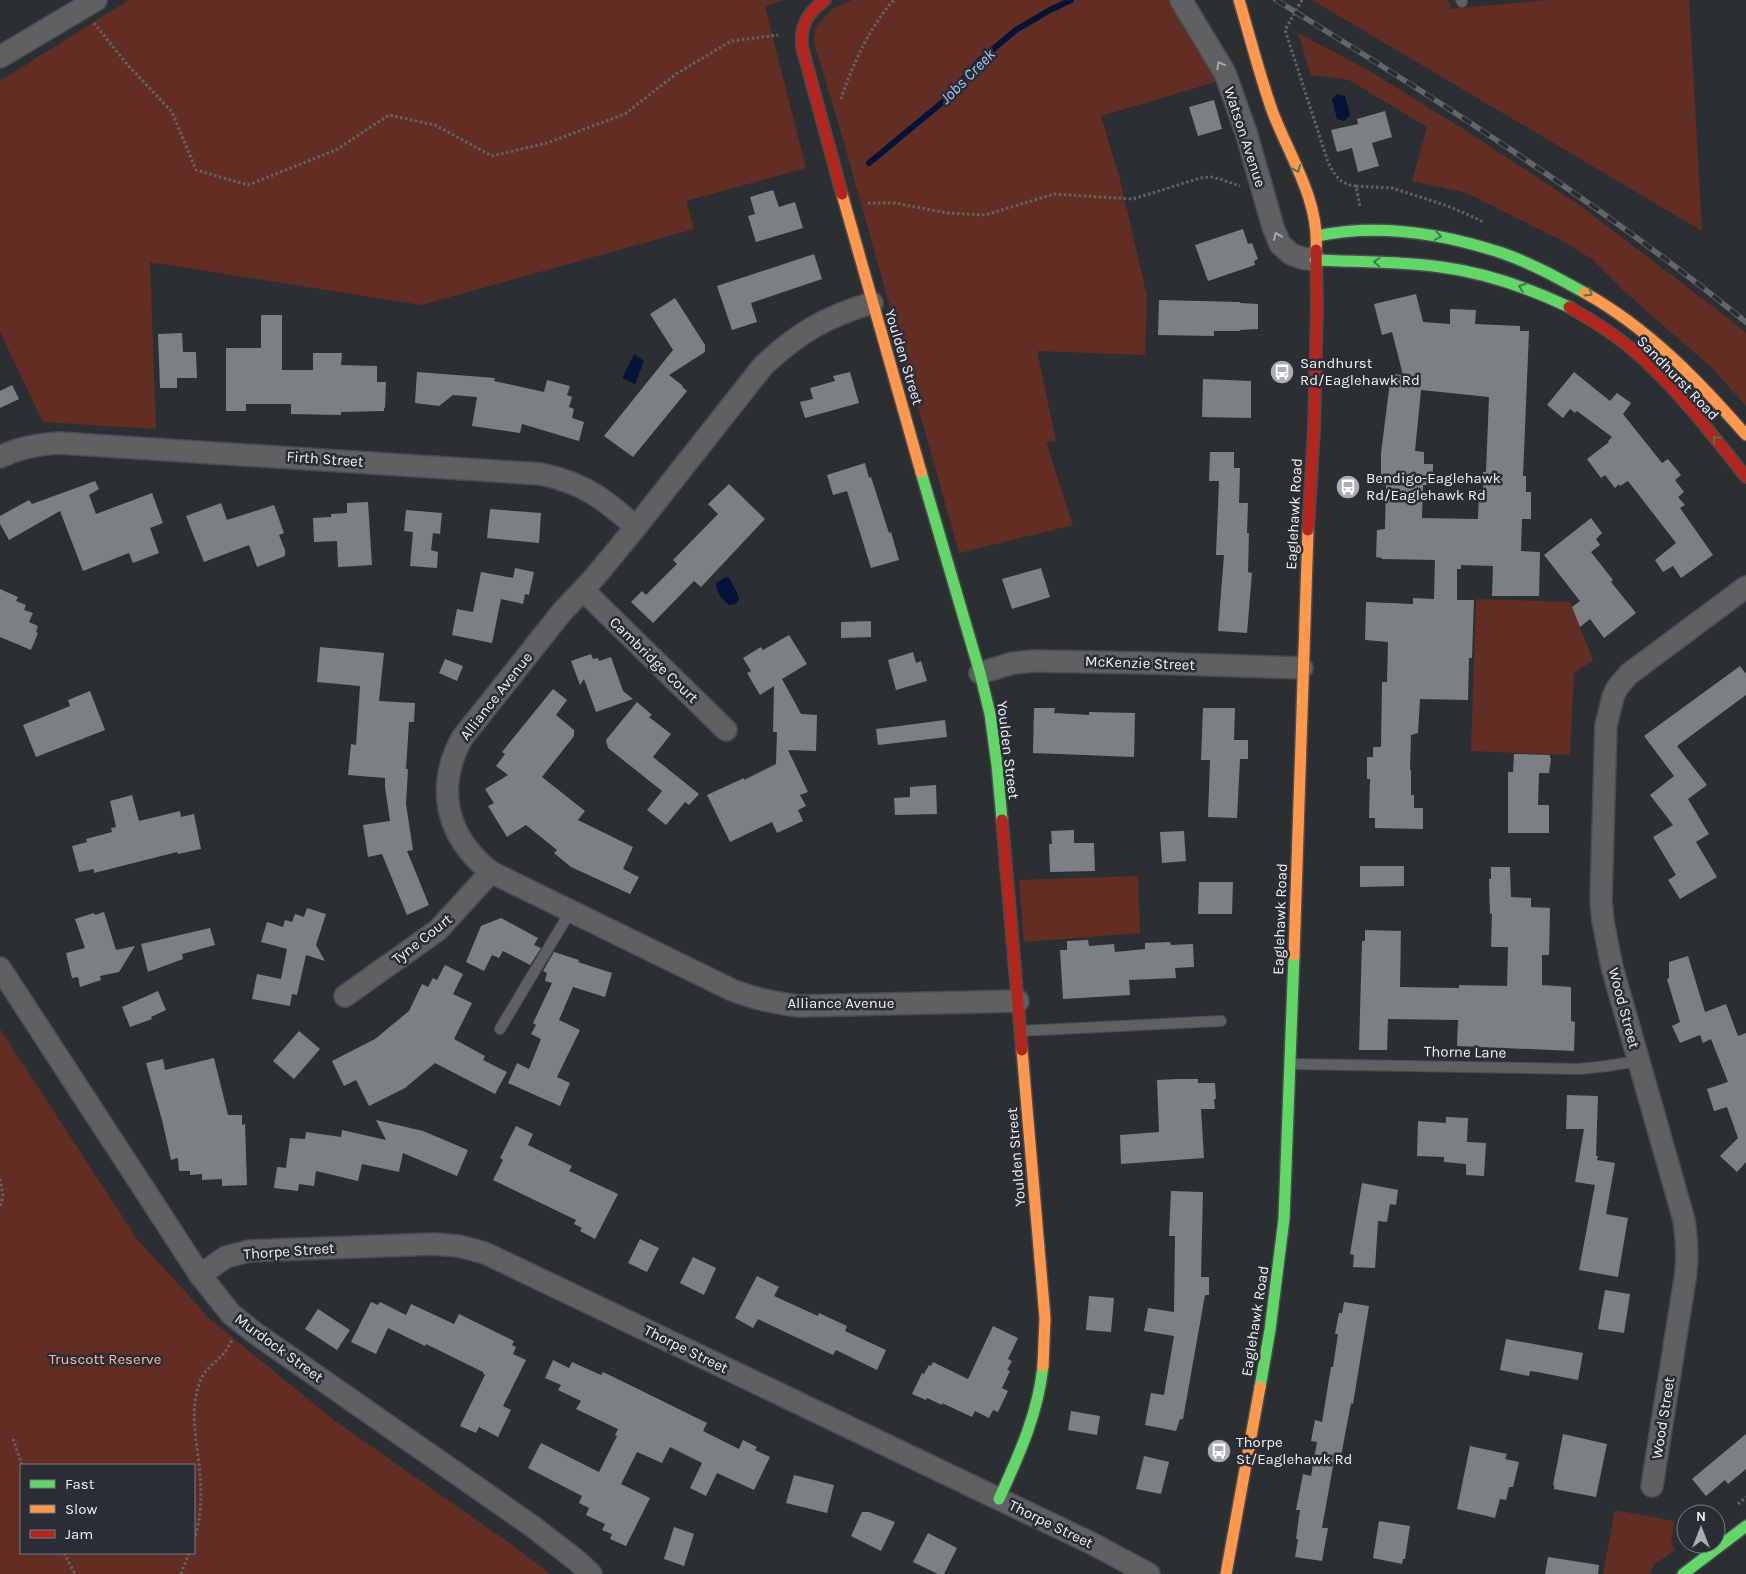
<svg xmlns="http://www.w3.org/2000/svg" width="1746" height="1574" font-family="Karla,sans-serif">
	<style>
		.green { fill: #622e23; fill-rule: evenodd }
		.water { fill: #04133a }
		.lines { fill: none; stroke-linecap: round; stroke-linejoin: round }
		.stream { stroke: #04133a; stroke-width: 6 }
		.building { fill: #7d8083; fill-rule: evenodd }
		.lane-casing { stroke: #494b4e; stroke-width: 12 }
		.street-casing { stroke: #494b4e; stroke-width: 24 }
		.fast-casing { stroke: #494b4e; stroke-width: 14 }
		.slow-casing { stroke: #494b4e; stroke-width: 14 }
		.jam-casing { stroke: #494b4e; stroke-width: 14 }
		.path { stroke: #626365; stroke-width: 3; stroke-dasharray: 2.5 2.5; stroke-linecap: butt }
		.lane { stroke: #5e6062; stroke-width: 10 }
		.street { stroke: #5e6062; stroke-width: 21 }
		.fast { stroke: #63d668; stroke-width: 11 }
		.slow { stroke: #ff974d; stroke-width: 11 }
		.jam { stroke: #b3261e; stroke-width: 11 }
		.rail-casing { stroke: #636568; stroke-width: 5.5 }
		.rail { stroke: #2a2e34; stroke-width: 4; stroke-dasharray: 11; stroke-linecap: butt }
		.oneway { stroke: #a6a8ac }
		.oneway2 { stroke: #447a4b }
		.labels { text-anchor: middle; stroke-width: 5; stroke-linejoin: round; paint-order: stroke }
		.street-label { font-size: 15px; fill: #eff1f5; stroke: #2a2e34 }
		.poi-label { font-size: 15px; fill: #eff1f5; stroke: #2a2e34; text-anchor: start }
		.park-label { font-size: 15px; fill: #fbb7a7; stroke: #2a2e34 }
		.water-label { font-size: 16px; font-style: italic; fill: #a6c6fb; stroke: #2a2e34 }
	</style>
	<rect width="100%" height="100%" fill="#2c2f32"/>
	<path class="green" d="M129 0H784L765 6 806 168 686 201 694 229 421 305 150 262 156 429 43 422 0 332V81Z
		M852 0H1172L1218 80 1212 83 1101 116 1119 176 1147 296 1145 355 1037 351 1056 441 1046 442 1073 525 959 553 841 132 814 43 815 28 832 9Z
		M1312 0H1448L1451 9 1547 0H1689L1702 231Z
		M1298 33 1368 70 1463 129 1575 202 1729 319 1746 333V406L1712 368 1625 292 1593 260 1563 241 1467 193 1412 181 1427 127 1349 80 1311 75Z
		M1476 599 1570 602 1593 660 1574 673 1570 755 1471 751Z
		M1138 876 1140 933 1024 942 1019 880Z
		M0 1029 137 1239 211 1320 335 1421 512 1545 550 1574H0ZM21 1465H194V1553H21Z
		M1615 1510 1674 1521 1671 1543 1675 1550 1655 1564 1649 1574H1603Z"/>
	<path class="water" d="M1337 94 1345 96 1350 115 1344 121 1337 119 1332 99Z
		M634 354 644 361 635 384 622 378Z
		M726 577 730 578C732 586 738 591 739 599L736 604 729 605C722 599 716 593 716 583Z"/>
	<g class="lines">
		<path class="stream" d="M869 163 944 101 980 60 1016 30 1050 10 1071 0"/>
	</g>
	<path class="building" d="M1214 100 1222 129 1198 136 1189 107Z
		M1385 111 1392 137 1372 143 1379 166 1358 172 1352 148 1337 152 1331 130 1358 124 1357 119Z
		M773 190 779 207 795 202 803 228 756 242 748 216 755 214 750 197Z
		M1243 229 1248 244 1252 243 1258 259 1254 261 1255 265 1208 281 1195 245Z
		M814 254 822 279 751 303 757 322 732 330 717 286Z
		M1416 294 1423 322 1450 324V309L1476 310 1475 324 1520 326V331H1529L1523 476H1526V492H1531V519H1522L1521 551 1540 552 1539 596H1492L1493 566 1461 565V569H1457V600H1474L1472 658H1469L1468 700 1420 699 1418 733 1411 735 1410 770H1411V795H1414V808H1423V829L1375 828V818H1369L1370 779H1367V757H1373V747H1381L1382 682H1387L1388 642 1365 640 1366 602 1413 604V598L1434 599 1435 560 1382 559V558L1376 557 1377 530 1385 529 1386 481 1381 479V453L1391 374 1403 375 1392 332 1382 335 1374 304ZM1421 390 1489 397 1486 472H1483V490H1479L1478 519 1422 518 1423 485H1433V464H1424V452L1415 451Z
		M675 298 705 345V352L669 375 683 386 682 387 687 391 633 457 604 436 673 350 650 314Z
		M1159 300 1240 302V303L1258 304V329L1240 330V331H1214V336L1158 335Z
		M261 315H282V370H313V353H342L341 365 377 366V382H386L385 408H384V411L341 412V415L291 414V404H246V411H226V348H261Z
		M182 333 183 352H196L197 378H177V388H160L158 334Z
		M417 372 495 378 494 381 544 392 547 380 570 386 567 395 572 397 569 407 574 409 572 418 584 422 579 441 522 424 520 433 472 426 477 397 453 395 439 406 415 403Z
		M850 372 859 403 805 418 800 402 813 399 810 388 835 381 833 376Z
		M1574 372 1610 401 1617 393 1631 403 1623 414 1662 463 1668 459 1681 475 1675 480 1684 492 1678 497 1685 505 1680 508 1713 555 1681 578 1673 566 1663 572 1655 560 1676 543 1628 481 1620 486 1619 484 1615 488 1605 475 1601 478 1587 459 1609 442 1608 441 1612 437 1577 411 1575 413 1570 409 1563 418 1547 405Z
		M1203 379 1251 381V418L1202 417Z
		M12 385 19 399 0 408V391Z
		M1210 452H1234V468H1240L1239 503H1248L1247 533H1249L1248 572 1252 573 1247 633 1218 631 1224 555H1216L1219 481H1209Z
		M865 463 869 478 871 477 889 533 891 532 899 560 871 568 847 491 833 495 827 475Z
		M95 481 99 489 89 495 96 514 152 493 163 523 150 528 159 553 133 563 129 553 83 571 60 511 9 540 0 524V516L29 500 32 504Z
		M729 484 765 519 701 587 694 581 653 623 631 602 642 591 646 595 677 564 673 560 718 514 708 504Z
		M368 502 372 565 338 567 337 541 314 542 313 518 331 517V514L347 513V503Z
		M221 503 227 520 274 505 284 533 279 535 285 550V556L257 567 249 545 204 562 186 516Z
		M490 509 541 513 539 543 487 538Z
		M406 510 442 513 440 534 433 533 431 550 438 552 437 568 410 566 413 532 404 531Z
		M1591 518 1602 533 1596 539 1600 545 1591 552 1613 580 1611 582 1636 613 1604 638 1590 619 1580 627 1572 607 1580 601 1544 555Z
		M515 568 534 572 529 595 525 594 523 604 501 599 492 643 452 635 457 609 473 612 481 572 513 578Z
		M1041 568 1050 597 1012 609 1002 579Z
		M0 589 18 597 16 601 26 605 24 610 33 613 29 622 38 626 36 632 38 633 31 650 0 637Z
		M871 621V637L841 638V622Z
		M789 635 807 664 782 679 801 714 817 715 816 751 788 750 808 792 800 795 806 806 798 810 803 821 777 833 772 822 730 842 707 795 744 778V780L776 764 777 732H773L774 686 760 695 747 673 751 671 743 658 761 647 763 650Z
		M320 647 384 653 379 701 415 703 414 722H409L406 769H408L406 804 413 850 407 851 429 905 407 915 382 854 368 857 363 825 390 821 385 787V778L348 775 351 744 356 745 360 686 317 682Z
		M913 652 916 663 921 661 927 681 896 690 888 660Z
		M591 654 593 659 598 658 599 661 611 657 623 691 633 699 596 712 584 679 580 685 571 661Z
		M445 659 463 666 457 681 439 673Z
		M1740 666 1746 674V695L1677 746 1707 785 1688 799 1709 834 1696 842 1717 877 1680 899 1668 880 1676 875 1653 837 1673 825 1650 795 1674 776 1644 736Z
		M553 689 567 700 556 715 574 730V736L542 777 585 811 578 820 633 847 623 869 639 877 630 894 571 867 554 853 557 850 526 825 507 837 488 806 494 803 485 789 508 775 496 766 505 754 502 752Z
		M90 691 105 730 36 757 23 725 70 706 68 700Z
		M637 702 652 715 649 717 671 734 653 757 699 794 689 805 685 802 666 825 647 810 662 791 608 748 606 740Z
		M1034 708H1055L1054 713 1089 715V712L1135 713 1134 757 1033 753Z
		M1203 708H1235L1234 740H1248V759H1240L1237 818 1208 817 1210 760H1201Z
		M945 720 947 737 878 745 876 729Z
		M1514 754 1550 755V758H1551L1549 773H1539L1538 805H1549V833H1508V772H1513Z
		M936 785 937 814 895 815 894 798 910 797V787Z
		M132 795 139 821 180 811 181 817 194 814 201 849 178 854 177 852 94 873V869L79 872 72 846 87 842 86 839 112 832 111 828 116 827 110 801Z
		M1074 830V843H1094L1095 871 1050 872 1049 844H1052L1051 831Z
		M1184 831 1186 861 1162 863 1160 832Z
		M1360 866H1404V886L1360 887Z
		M1491 867H1510L1511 897 1531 898V907L1550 908 1549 955H1542V985L1571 987V1021L1575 1022 1574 1051 1457 1046 1458 1020 1388 1019 1387 1050H1359L1362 941H1365V930L1401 931 1400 987 1459 988V985L1507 986 1508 947H1491L1492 914H1490L1489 879H1491Z
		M1199 882H1233L1232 914H1198Z
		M307 908 326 914 316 945 325 961 306 955 297 995 292 994 290 1006 252 999 257 974 281 979 287 949 261 942 267 922 283 927 285 920 292 922 295 914 304 917Z
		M104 912 116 950 135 946 119 972 100 976 101 980 80 987 78 977 72 978 66 953 85 948 75 919 94 913 95 915Z
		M501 918 538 938 534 945 541 948 530 965 503 951 499 958 492 955 484 971 466 962 481 926Z
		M210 928 215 945 182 954 183 959 148 972 141 944Z
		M1088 940 1089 946 1114 944 1115 952 1145 949V943L1170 942 1171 945 1193 944 1194 967 1175 968 1176 978 1129 980 1130 995 1063 999 1060 950H1067V941Z
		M554 952 579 960 578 962 612 973 605 997 573 987 559 1020 580 1030 557 1077 570 1083 560 1106 508 1083 517 1063 529 1069 541 1039 531 1034 536 1025 533 1023 552 983 545 981 547 973 543 971Z
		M1688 956 1705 1012 1726 1004 1738 1036 1746 1033V1162L1737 1172 1720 1156 1738 1138 1727 1107 1714 1111 1707 1089 1728 1082 1711 1039 1703 1043 1700 1035 1680 1043 1672 1026 1680 1022 1667 979 1669 978V962Z
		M445 965 463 974 453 994 472 1003 454 1039 485 1056 483 1060 507 1072 495 1094 435 1063 405 1088 369 1106 356 1080 344 1086 332 1061 375 1039 409 1011 422 984 428 987 433 978 437 980Z
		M158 991 166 1010 151 1017 152 1019 130 1027 122 1007Z
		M299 1031 320 1049 294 1079 273 1061Z
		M214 1058 228 1115H242V1125L245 1124 247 1185 222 1186V1179L202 1180V1174L190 1175V1171H179L178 1158 171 1160 162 1120 146 1063 163 1059 165 1070Z
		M1178 1079H1198V1083H1215L1216 1099H1214L1215 1109H1201L1204 1158 1121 1164 1120 1135 1159 1132 1157 1080Z
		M1567 1095 1598 1096 1596 1156H1598L1597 1160 1615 1163 1606 1214 1628 1218 1618 1277 1579 1270 1595 1185 1575 1182 1584 1129H1566Z
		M1446 1117 1468 1118 1467 1142 1486 1143 1484 1176 1466 1175V1164L1444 1162V1157L1417 1156 1418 1121 1446 1123Z
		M376 1120 423 1131 468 1150 457 1176 403 1153 399 1172 362 1164 358 1181 316 1171 314 1186 299 1184 298 1191 274 1188 277 1167 286 1168 290 1138 305 1139 306 1132 341 1137 342 1130 386 1140Z
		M516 1126 533 1134 528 1145 572 1166 569 1171 618 1194 595 1239 580 1231 582 1228 574 1224 576 1220 493 1180 503 1160 500 1158Z
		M1362 1183 1398 1190 1396 1205 1390 1204 1387 1222 1378 1221 1375 1268 1353 1267 1354 1255 1350 1254Z
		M1171 1191 1203 1192 1201 1277H1209V1295H1205L1183 1419H1180L1176 1431 1145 1425 1151 1393 1164 1395 1174 1336 1144 1331 1148 1308 1174 1312 1175 1236H1169Z
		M640 1239 659 1248 647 1272 628 1263Z
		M693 1257 716 1268 704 1295 680 1283Z
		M757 1276 779 1287 774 1296 818 1316 819 1313 847 1326 845 1331 886 1350 877 1370 836 1350 833 1355 758 1319 753 1328 735 1318Z
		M1605 1290 1630 1294 1624 1333 1598 1329Z
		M1089 1296 1114 1298 1111 1332 1086 1330Z
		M371 1302 378 1305 380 1302 406 1315 411 1304 454 1324 459 1314 514 1341 512 1345 516 1347 513 1354 526 1360 503 1406 511 1410 498 1437 479 1427 476 1433 460 1426 485 1375 483 1373V1372L426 1344 425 1346 388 1328 376 1354 351 1342Z
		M1344 1302 1369 1306 1353 1404 1351 1403 1341 1456 1335 1455 1322 1528H1328L1322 1561 1295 1557 1298 1539H1296L1300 1510H1296L1303 1474 1311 1476 1317 1442 1311 1441 1315 1420 1322 1422 1331 1367H1333L1338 1334H1335L1339 1313H1342Z
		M318 1309 350 1330 337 1350 305 1329Z
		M993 1326 1018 1338 1008 1359 1012 1361 1007 1370 1010 1371 1002 1388 1008 1391 998 1412 993 1410 989 1418 975 1411 972 1417 942 1403V1405L927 1398 926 1400 912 1394 922 1373 924 1374 929 1365 931 1366 933 1362 968 1379Z
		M1506 1339 1583 1353 1578 1380 1537 1372 1530 1371 1529 1376 1500 1370Z
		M553 1360 569 1368 572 1362 601 1375 603 1372 638 1389 707 1423 703 1431 739 1449 743 1440 757 1447 755 1450 770 1457 754 1490 717 1473 706 1496 690 1488 702 1463 670 1447 662 1463 637 1452 621 1484 650 1498 626 1546 610 1539 612 1534 602 1530 605 1524 586 1515 589 1508 579 1503 582 1496 528 1468 541 1443 599 1472 617 1436 615 1435 618 1429 576 1409 581 1401 558 1390 561 1385 545 1378Z
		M1071 1411 1100 1416 1097 1435 1068 1430Z
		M1563 1434 1607 1444 1596 1497 1554 1489V1485H1553Z
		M1746 1434V1469L1728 1484 1725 1480 1706 1496 1692 1479Z
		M1470 1446 1507 1454 1505 1459 1519 1462 1513 1487H1509L1506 1500 1500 1499 1495 1518 1457 1509Z
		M1144 1456 1169 1462 1161 1494 1136 1489Z
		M794 1475 834 1485 827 1513 786 1503Z
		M862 1512H869L895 1522 881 1551 851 1536Z
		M1379 1521 1410 1526 1405 1559H1403L1402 1564 1373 1558Z
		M674 1527 694 1534 684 1566 664 1559Z
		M928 1533 957 1548 944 1574H938L913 1562Z
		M1548 1557 1599 1565 1598 1574H1545Z"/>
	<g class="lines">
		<g class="lane-casing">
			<path id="lane" d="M1461 0 1462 2
				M500 1029 570 912
				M1020 1031 1221 1021
				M1292 1064 1579 1069 1607 1066 1638 1061"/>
		</g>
		<g class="street-casing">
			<path id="street" d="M1181 0 1225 73 1246 132 1273 227 1280 244 1291 254 1302 258 1315 260
				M0 57 96 0
				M872 303C825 317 798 333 763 366L636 527 594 578 562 612 462 738C435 788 446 837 491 872L732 990C754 999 775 1003 798 1006L1018 1001
				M0 457C18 448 38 444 59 443L541 474C584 483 604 499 636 527
				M583 590 726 730
				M980 673 1013 663 1034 661 1148 663 1302 668
				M0 968 200 1275 231 1314 255 1333 532 1526 576 1560 591 1574
				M345 996 438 930 491 872
				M200 1275 226 1257 249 1251 434 1244 459 1246 485 1253 1093 1544 1149 1574
				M1652 1486 1685 1279C1688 1259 1687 1240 1684 1220L1612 967 1603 921 1601 900 1606 725 1613 697 1617 688 1629 674 1746 587"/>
		</g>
		<g class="fast-casing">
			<path id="fast" d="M1317 236C1378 223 1444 234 1502 253 1531 263 1558 278 1585 293
				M1315 260C1357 262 1400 261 1441 267 1486 273 1529 288 1569 307
				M921 472 980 673 990 714 997 765 1002 820
				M1260 1387 1270 1330 1284 1219 1294 955
				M999 1499C1019 1455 1038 1414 1043 1366
				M1683 1574 1746 1526"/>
		</g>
		<g class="slow-casing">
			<path id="slow" d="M1239 0C1250 37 1260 77 1273 113 1290 157 1320 202 1316 250
				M842 194 921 472
				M1585 293C1648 328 1699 381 1746 435
				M1294 955 1308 530
				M1022 1050 1045 1318 1043 1366
				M1226 1574 1260 1387"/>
		</g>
		<g class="jam-casing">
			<path id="jam" d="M825 0C808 12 800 26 802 47L842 194
				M1569 307C1591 320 1613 333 1633 350 1676 387 1711 433 1746 477
				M1308 530 1314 429 1317 307 1316 250
				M1002 820 1022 1050"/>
		</g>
		<path class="path" d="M1302 0 1285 30 1328 162C1334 175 1341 185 1356 186L1360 207
			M94 23 126 63 172 112 196 170 248 185 336 150 389 115 435 125 492 156 547 143 625 114 676 74 731 41 778 35
			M841 99C852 66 870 26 894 0
			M1356 186 1392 188 1448 206 1484 222
			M868 203H895L947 213 985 215 1054 194 1133 199 1200 178 1211 177 1220 179 1240 186
			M0 1179 3 1196 0 1207
			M13 1439 22 1465
			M1738 1504 1746 1497
			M194 1540C201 1521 202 1496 200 1476 198 1443 187 1409 202 1377 207 1367 218 1361 225 1352 228 1348 230 1343 233 1339
			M64 1553 75 1574
			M181 1574 189 1553"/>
		<use href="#lane" class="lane"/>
		<use href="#street" class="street"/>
		<use href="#fast" class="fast"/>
		<use href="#slow" class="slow"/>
		<use href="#jam" class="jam"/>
		<g class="rail-casing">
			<path id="rail" d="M1276 0C1438 100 1597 201 1746 322"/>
		</g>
		<use href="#rail" class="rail"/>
	</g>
	<defs><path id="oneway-chevron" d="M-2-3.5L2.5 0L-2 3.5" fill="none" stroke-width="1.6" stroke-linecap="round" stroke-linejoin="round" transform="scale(1.25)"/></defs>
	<g class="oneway">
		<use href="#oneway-chevron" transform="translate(1220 65) rotate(-119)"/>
		<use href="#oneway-chevron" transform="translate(1277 236) rotate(-112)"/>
	</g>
	<g class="oneway2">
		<use href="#oneway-chevron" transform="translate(1297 169) rotate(67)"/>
		<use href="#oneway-chevron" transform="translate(1438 236) rotate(10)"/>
		<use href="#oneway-chevron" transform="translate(1377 262) rotate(-177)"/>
		<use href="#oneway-chevron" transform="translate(1522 287) rotate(-160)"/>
		<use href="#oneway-chevron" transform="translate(1589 293) rotate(32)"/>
		<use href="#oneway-chevron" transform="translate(1716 439) rotate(-130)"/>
	</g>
	<defs>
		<g id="bus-disc" transform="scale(1.25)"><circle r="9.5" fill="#abadb1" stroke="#2a2e34"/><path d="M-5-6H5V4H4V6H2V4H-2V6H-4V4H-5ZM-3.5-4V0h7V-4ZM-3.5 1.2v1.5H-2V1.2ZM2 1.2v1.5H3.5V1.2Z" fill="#fff"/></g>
	</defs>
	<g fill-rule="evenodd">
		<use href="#bus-disc" x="1282" y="372"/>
		<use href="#bus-disc" x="1348" y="487"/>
		<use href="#bus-disc" x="1219" y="1451"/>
	</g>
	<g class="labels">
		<g class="street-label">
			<text transform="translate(1245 137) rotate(72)" y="5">Watson Avenue</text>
			<text transform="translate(904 357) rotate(73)" y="5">Youlden Street</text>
			<text transform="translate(1678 378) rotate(46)" y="5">Sandhurst Road</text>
			<text transform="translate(325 459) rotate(4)" y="5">Firth Street</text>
			<text transform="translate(1294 514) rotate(-87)" y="5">Eaglehawk Road</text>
			<text transform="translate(654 660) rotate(44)" y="5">Cambridge Court</text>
			<text transform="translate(1140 663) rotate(2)" y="5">McKenzie Street</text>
			<text transform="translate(496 696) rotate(-52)" y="5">Alliance Avenue</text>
			<text transform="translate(1008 750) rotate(83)" y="5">Youlden Street</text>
			<text transform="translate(1280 919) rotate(-88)" y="5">Eaglehawk Road</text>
			<text transform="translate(422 939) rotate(-38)" y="5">Tyne Court</text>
			<text x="841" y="1008">Alliance Avenue</text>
			<text transform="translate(1624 1008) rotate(75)" y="5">Wood Street</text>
			<text transform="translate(1465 1052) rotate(1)" y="5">Thorne Lane</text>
			<text transform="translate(1016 1157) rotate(-95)" y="5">Youlden Street</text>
			<text transform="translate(289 1251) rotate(-4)" y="5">Thorpe Street</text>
			<text transform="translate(1255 1321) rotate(-81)" y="5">Eaglehawk Road</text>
			<text transform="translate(279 1348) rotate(36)" y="5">Murdock Street</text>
			<text transform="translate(686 1349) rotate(26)" y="5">Thorpe Street</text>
			<text transform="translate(1663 1418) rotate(-81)" y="5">Wood Street</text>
			<text transform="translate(1051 1524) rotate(26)" y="5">Thorpe Street</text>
		</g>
		<g class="poi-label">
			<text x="1300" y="368">Sandhurst<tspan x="1300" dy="17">Rd/Eaglehawk Rd</tspan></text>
			<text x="1366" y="483">Bendigo-Eaglehawk<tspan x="1366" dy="17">Rd/Eaglehawk Rd</tspan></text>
			<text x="1236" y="1447">Thorpe<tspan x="1236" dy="17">St/Eaglehawk Rd</tspan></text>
		</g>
		<g class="park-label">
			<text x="105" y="1364">Truscott Reserve</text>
		</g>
		<g class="water-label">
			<text transform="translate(967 76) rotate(-45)" y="6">Jobs Creek</text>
		</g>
	</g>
	<rect x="20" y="1464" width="175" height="90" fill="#2a2e34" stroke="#797c81"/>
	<rect x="30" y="1480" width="25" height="8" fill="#63d668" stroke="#797c81"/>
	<text x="65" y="1489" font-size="15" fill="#eff1f5">Fast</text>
	<rect x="30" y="1505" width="25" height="8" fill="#ff974d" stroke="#797c81"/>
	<text x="65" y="1514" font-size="15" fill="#eff1f5">Slow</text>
	<rect x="30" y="1530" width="25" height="8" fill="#b3261e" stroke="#797c81"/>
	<text x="65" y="1539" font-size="15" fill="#eff1f5">Jam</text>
	<g transform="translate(1701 1529)"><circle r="24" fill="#2a2e34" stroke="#797c81"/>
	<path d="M0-4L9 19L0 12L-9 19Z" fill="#abadb1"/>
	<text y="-8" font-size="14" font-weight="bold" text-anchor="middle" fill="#eff1f5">N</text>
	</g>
</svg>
